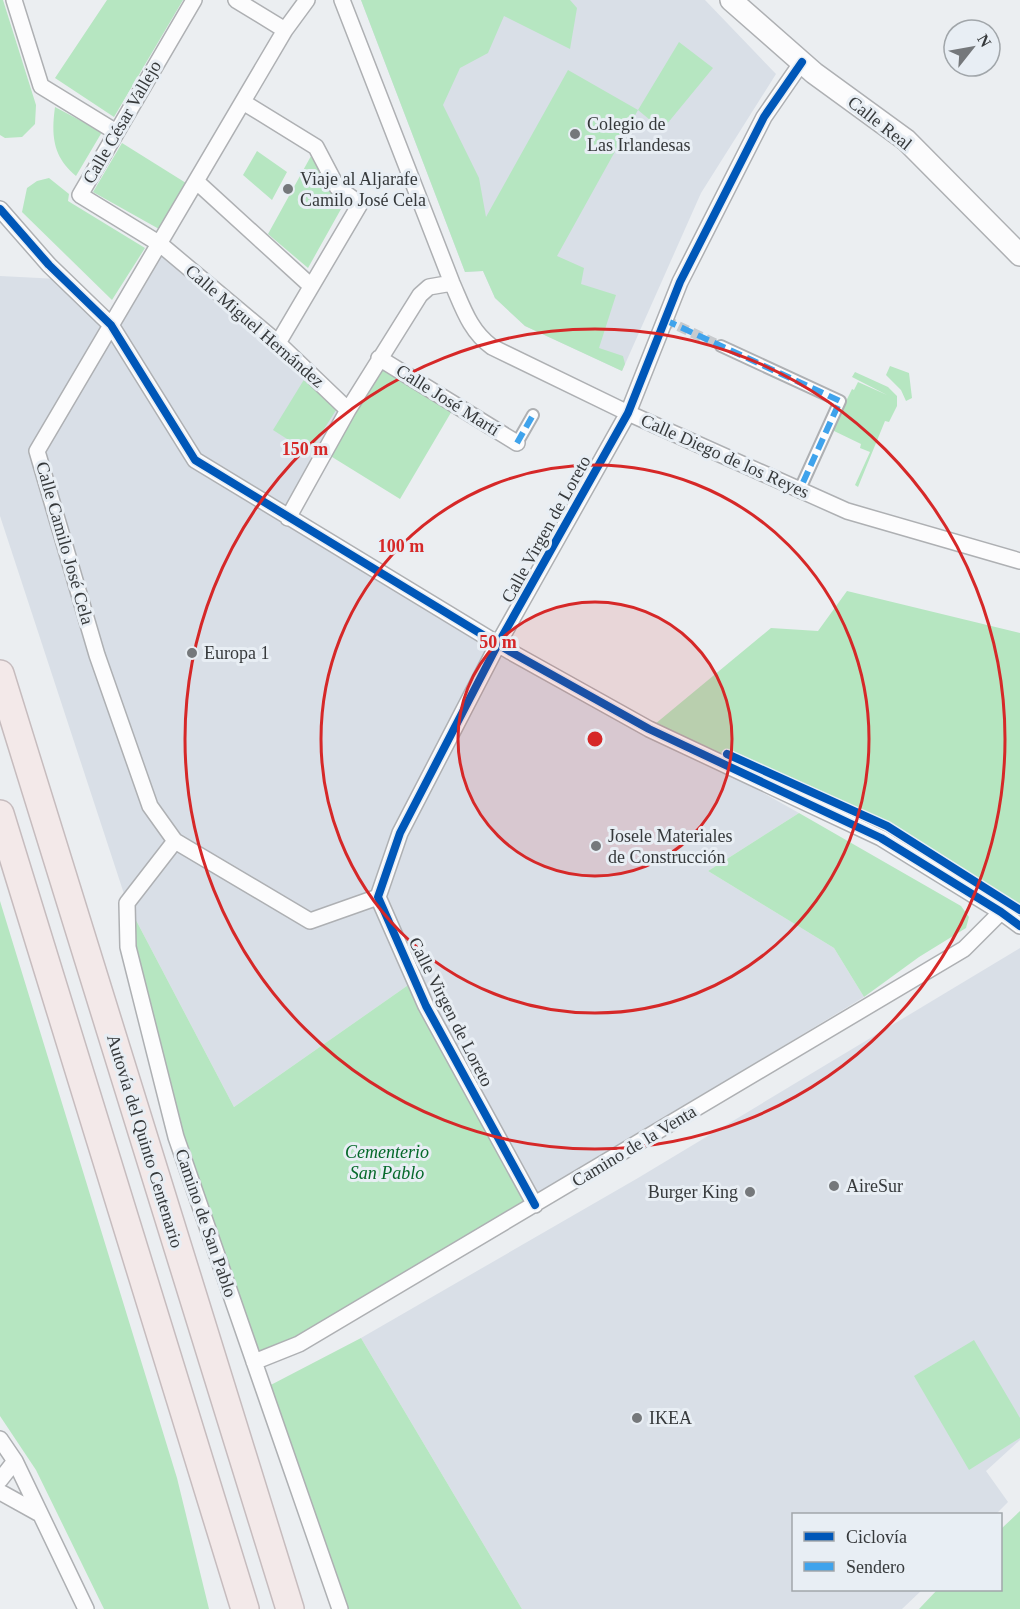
<svg xmlns="http://www.w3.org/2000/svg" width="1020" height="1609" font-family="'Times New Roman',serif">
	<style>
		.built { fill: #d9dfe7 }
		.green { fill: #b6e6c1 }
		.lines { fill: none; stroke-linecap: round; stroke-linejoin: round }
		.pedestrian-tunnel { stroke: #c7cacd; stroke-width: 10; stroke-dasharray: 10 5; stroke-linecap: butt }
		.pedestrian-casing { stroke: #aeb0b3; stroke-width: 14 }
		.minor-casing { stroke: #aeb0b3; stroke-width: 18 }
		.secondary-casing { stroke: #aeb0b3; stroke-width: 24 }
		.motorway-casing { stroke: #c6bcbe; stroke-width: 30 }
		.pedestrian { stroke: #fcfcfd; stroke-width: 10 }
		.minor { stroke: #fcfcfd; stroke-width: 15 }
		.secondary { stroke: #fcfcfd; stroke-width: 21 }
		.motorway { stroke: #f3e9e9; stroke-width: 27 }
		.quiet { stroke: #3fa3ec; stroke-width: 6; stroke-dasharray: 12 6; stroke-linecap: butt }
		.cycleway-casing { stroke: #e8eef4; stroke-width: 11 }
		.cycleway { stroke: #0057b8; stroke-width: 8 }
		.ring { fill: none; stroke: #d62828; stroke-width: 3 }
		.poi-dot { fill: #75787b; stroke: #e8eef4; stroke-width: 2 }
		.labels { text-anchor: middle; stroke-width: 6; stroke-linejoin: round; paint-order: stroke }
		.street-label { font-size: 18px; fill: #36393b; stroke: #e8eef4 }
		.poi-label { font-size: 18px; fill: #36393b; stroke: #e8eef4; text-anchor: start }
		.park-label { font-size: 18px; font-style: italic; fill: #05692a; stroke: #e8eef4 }
		.centre { fill: #d62828; stroke: #e8eef4; stroke-width: 3 }
		.ring-label { font-size: 18px; text-anchor: middle; font-weight: bold; fill: #d62828; stroke: #e8eef4; stroke-width: 6; stroke-linejoin: round; paint-order: stroke }
	</style>
	<rect width="100%" height="100%" fill="#ebeef1"/>
	<path class="built" d="M361 0H705L776 74 701 193 622 371 525 326 495 298 483 271 465 272Z
		M160 244 350 408 290 517 495 652 649 729 799 813 708 871 834 948 864 997 536 1196 414 981 234 1107 127 903 0 516V276L59 279 112 328Z
		M1020 948V1440L986 1471 1008 1502 996 1514H794V1590H922L902 1609H522L361 1338 638 1178Z"/>
	<path class="green" d="M0 0H3L36 105 35 124 22 137 5 138 0 135Z
		M107 0H183L114 117 55 78Z
		M361 0H570L577 8 570 49 504 16 488 53 460 68 443 105 479 178 486 217 568 70 638 110 679 42 713 68 662 130 638 110 557 256 584 268 581 284 616 295 599 348 623 356 625 364 622 371 525 326 495 298 483 271 465 272Z
		M55 107 102 132 76 176C53 157 51 136 55 107Z
		M122 143 186 183 159 229 93 192Z
		M257 151 287 172 272 200 243 175Z
		M311 156 341 209 308 268 268 234Z
		M49 178 69 194 68 201 145 248 112 300 22 212 27 188 37 181Z
		M380 359 456 404 400 499 324 452Z
		M890 366 909 373 912 398 906 401 901 390 886 375Z
		M855 372 888 387 897 396V406L889 422 885 421 858 487 855 485 870 452 860 448 861 444 832 430 852 389 854 390 858 382 887 395 852 377Z
		M305 378 338 407 309 453 273 430Z
		M847 591 1020 633V926L913 859 649 729 771 628 818 631Z
		M799 813 961 906 969 917 966 928 919 957 864 997 834 948 708 871Z
		M0 901 177 1478 209 1609H104L36 1470 0 1416Z
		M127 903 234 1107 414 981 535 1205 254 1362 140 1000Z
		M361 1338 522 1609H340L263 1389Z
		M974 1340 1020 1418V1438L969 1470 914 1376Z
		M1020 1511V1609H919L937 1590H1000L1001 1529Z"/>
	<g class="lines">
		<path class="pedestrian-tunnel" d="M665 320 721 346"/>
		<g class="pedestrian-casing">
			<path id="pedestrian" d="M721 346 840 401 800 489
				M517 443 533 415"/>
		</g>
		<g class="minor-casing">
			<path id="minor" d="M14 0 41 86 116 132
				M194 0 80 195 160 244 278 343 348 410
				M236 0 285 30
				M307 0 285 30 37 451 97 655 150 806 175 841 310 921 378 897
				M342 0 452 283C463 308 470 331 492 347L628 413 847 511 1020 561
				M243 102 316 147 337 187 360 204 278 343
				M197 182 311 286
				M0 209 49 265 111 325 195 460 511 652 649 729 881 838 1001 912 1020 926
				M379 358 517 443
				M288 518 348 410 420 295 429 287 452 283
				M175 841 127 903 128 947 176 1137 340 1609
				M535 1205 426 1006 378 897 400 833 498 644 628 413 680 282 764 117 802 62
				M254 1362 299 1344 964 949 1001 912
				M0 1439 15 1461 86 1609
				M0 1480 15 1461
				M0 1492 38 1513"/>
		</g>
		<g class="secondary-casing">
			<path id="secondary" d="M731 0 814 73 906 140 1020 255"/>
		</g>
		<g class="motorway-casing">
			<path id="motorway" d="M0 674 290 1609
				M0 814 245 1609"/>
		</g>
		<use href="#pedestrian" class="pedestrian"/>
		<use href="#minor" class="minor"/>
		<use href="#secondary" class="secondary"/>
		<use href="#motorway" class="motorway"/>
		<path class="quiet" d="M665 320 840 401 800 489
			M517 443 533 415"/>
		<g class="cycleway-casing">
			<path id="cycleway" d="M0 209 49 265 111 325 195 460 511 652 649 729 881 838 1001 912 1020 926
				M727 754 887 826 1020 910
				M535 1205 426 1006 378 897 400 833 498 644 628 413 680 282 764 117 802 62"/>
		</g>
		<use href="#cycleway" class="cycleway"/>
	</g>
	<circle cx="595" cy="739" r="137" fill="#d62828" fill-opacity=".12"/>
	<g class="ring">
		<circle cx="595" cy="739" r="137"/>
		<circle cx="595" cy="739" r="274"/>
		<circle cx="595" cy="739" r="410"/>
	</g>
	<g class="poi-dot">
		<circle cx="575" cy="134" r="6"/>
		<circle cx="288" cy="189" r="6"/>
		<circle cx="192" cy="653" r="6"/>
		<circle cx="596" cy="846" r="6"/>
		<circle cx="834" cy="1186" r="6"/>
		<circle cx="750" cy="1192" r="6"/>
		<circle cx="637" cy="1418" r="6"/>
	</g>
	<g class="labels">
		<g class="street-label">
			<text transform="translate(122 122) rotate(-60)" y="6">Calle César Vallejo</text>
			<text transform="translate(880 123) rotate(38)" y="6">Calle Real</text>
			<text transform="translate(255 326) rotate(41)" y="6">Calle Miguel Hernández</text>
			<text transform="translate(448 400) rotate(32)" y="6">Calle José Martí</text>
			<text transform="translate(725 456) rotate(24)" y="6">Calle Diego de los Reyes</text>
			<text transform="translate(546 529) rotate(-61)" y="6">Calle Virgen de Loreto</text>
			<text transform="translate(65 543) rotate(74)" y="6">Calle Camilo José Cela</text>
			<text transform="translate(451 1012) rotate(63)" y="6">Calle Virgen de Loreto</text>
			<text transform="translate(145 1141) rotate(73)" y="6">Autovía del Quinto Centenario</text>
			<text transform="translate(634 1146) rotate(-31)" y="6">Camino de la Venta</text>
			<text transform="translate(206 1223) rotate(71)" y="6">Camino de San Pablo</text>
		</g>
		<g class="poi-label">
			<text x="587" y="130">Colegio de<tspan x="587" dy="21">Las Irlandesas</tspan></text>
			<text x="300" y="185">Viaje al Aljarafe<tspan x="300" dy="21">Camilo José Cela</tspan></text>
			<text x="204" y="659">Europa 1</text>
			<text x="608" y="842">Josele Materiales<tspan x="608" dy="21">de Construcción</tspan></text>
			<text x="846" y="1192">AireSur</text>
			<text x="738" y="1198" text-anchor="end">Burger King</text>
			<text x="649" y="1424">IKEA</text>
		</g>
		<g class="park-label">
			<text x="387" y="1158">Cementerio<tspan x="387" dy="21">San Pablo</tspan></text>
		</g>
	</g>
	<circle cx="595" cy="739" r="9" class="centre"/>
	<g class="ring-label">
		<text x="305" y="455">150 m</text>
		<text x="401" y="552">100 m</text>
		<text x="498" y="648">50 m</text>
	</g>
	<rect x="792" y="1513" width="210" height="78" fill="#e8eef4" stroke="#a1a6aa" stroke-width="1.5"/>
	<rect x="804" y="1532" width="30" height="9" fill="#0057b8" stroke="#a1a6aa" stroke-width="1.5"/>
	<text x="846" y="1543" font-size="18" fill="#36393b">Ciclovía</text>
	<rect x="804" y="1562" width="30" height="9" fill="#3fa3ec" stroke="#a1a6aa" stroke-width="1.5"/>
	<text x="846" y="1573" font-size="18" fill="#36393b">Sendero</text>
	<g transform="translate(972 48) rotate(59)"><circle r="28" fill="#e8eef4" stroke="#a1a6aa" stroke-width="1.5"/>
	<path d="M0-4.5L10 22L0 15L-10 22Z" fill="#75787b"/>
	<text y="-9" font-size="16" font-weight="bold" text-anchor="middle" fill="#36393b">N</text>
	</g>
</svg>
